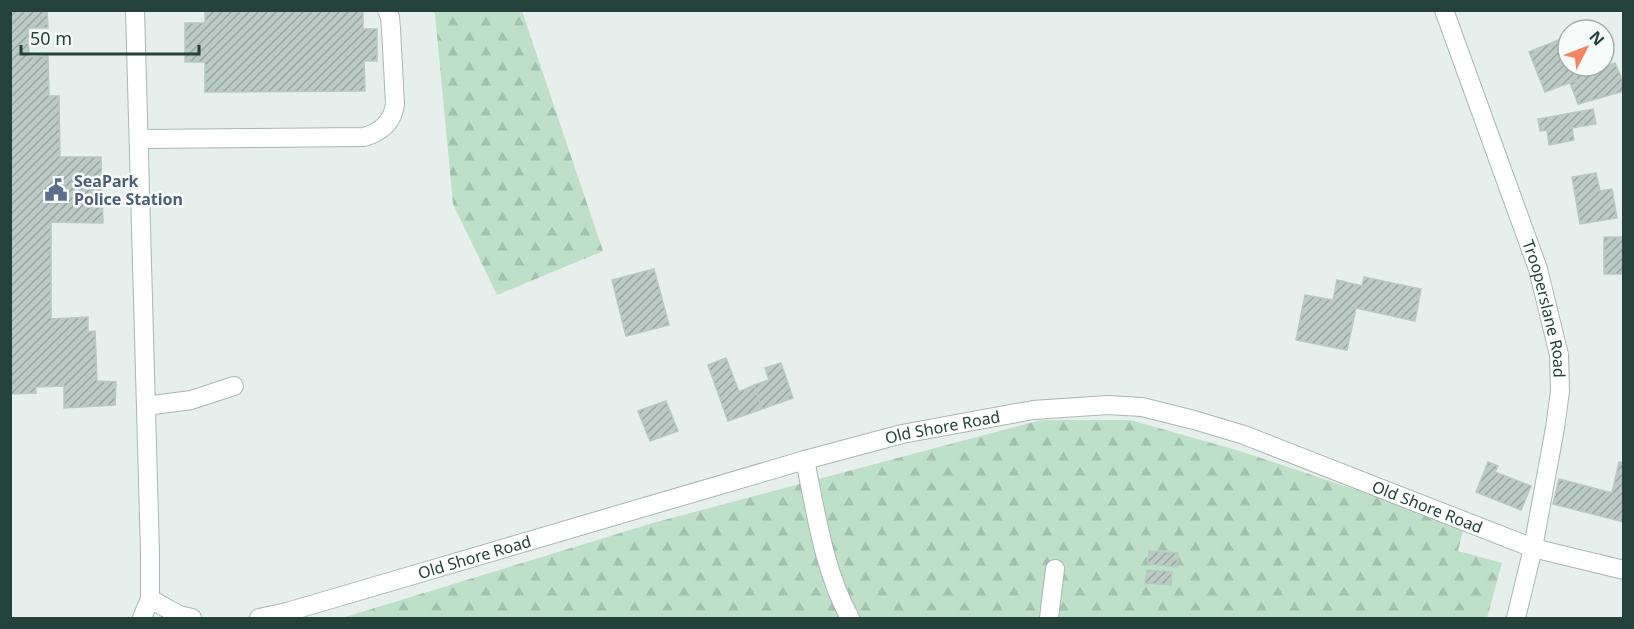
<svg xmlns="http://www.w3.org/2000/svg" width="1634" height="629" font-family="'Noto Sans',sans-serif">
	<style>
		.forest { fill: url(#forest-firs) }
		.building { fill: url(#building-hatch); stroke: #b8c9c2; stroke-width: 1.5 }
		.lines { fill: none; stroke-linecap: round; stroke-linejoin: round }
		.minor-casing { stroke: #a8b8b2; stroke-width: 20 }
		.minor { stroke: #fff; stroke-width: 18 }
		.labels { text-anchor: middle; stroke-width: 5; stroke-linejoin: round; paint-order: stroke }
		.service-label { font-size: 16px; font-weight: bold; fill: #4e5e75; stroke: #f7fbf9; text-anchor: start }
		.street-label { font-size: 16px; fill: #24423a; stroke: #f7fbf9 }
	</style>
	<defs>
		<pattern id="forest-firs" width="22" height="20" patternUnits="userSpaceOnUse" patternTransform="scale(1.5)"><rect width="22" height="20" fill="#bfe0c8"/><path d="M5 1l3.5 6h-7zM16 11l3.5 6h-7z" fill="#a4c1ad"/></pattern>
		<pattern id="building-hatch" width="6" height="6" patternUnits="userSpaceOnUse" patternTransform="scale(1.5)"><rect width="6" height="6" fill="#bbcac4"/><path d="M-1 1l2-2M0 6l6-6M5 7l2-2" fill="none" stroke="#98a6a0"/></pattern>
	</defs>
	<rect width="100%" height="100%" fill="#e6efeb"/>
	<path class="forest" d="M433 11H522L603 251 497 295 453 204 435 14Z
		M1041 420H1130L1240 451 1464 526 1458 551 1502 563 1487 618H342L653 523Z"/>
	<path class="building" d="M10 10H47L48 28H28L29 57 48 56 49 96H59L60 157H101L103 223 51 222V319L88 317V332L95 331 97 381 116 382 115 405 64 408V386L36 387V393L10 394Z
		M205 10H363V29H377V61H364L365 91 205 92V62H185V23H205Z
		M1561 39 1568 58V66H1571L1577 80 1545 92 1529 52Z
		M1615 63 1624 84V91L1578 104 1570 83 1577 80 1575 75Z
		M1593 109 1596 124 1572 128 1574 140 1549 145 1547 130 1540 131 1538 119Z
		M1596 173 1600 191 1612 189 1617 218 1580 224 1572 177Z
		M1604 237H1624V274H1604Z
		M654 269 669 325 626 336 612 280Z
		M1364 277 1421 289 1415 321 1356 308 1347 350 1296 340 1305 295 1333 300 1337 280 1362 286Z
		M726 358 739 392 754 385 762 409 728 421 708 365Z
		M781 363 793 398 762 409 754 385 769 380 765 368Z
		M666 401 678 431 650 441 638 411Z
		M1488 462 1498 466 1495 472 1531 486 1521 510 1476 492Z
		M1619 462 1624 463V522L1553 504 1559 479 1612 493Z
		M1149 551 1178 553 1177 567 1148 564Z
		M1147 570 1172 572 1171 585 1145 583Z"/>
	<g class="lines">
		<g class="minor-casing">
			<g id="minor">
				<path d="M135 10 150 553V599L142 618"/>
				<path id="s1" d="M1444 10 1538 269 1559 355 1560 391 1555 428 1533 548 1516 618"/>
				<path d="M139 139 364 137C381 132 393 122 395 104L391 29 390 17 387 10"/>
				<path d="M146 406 191 400 234 386"/>
				<path d="M805 460C816 513 824 571 850 618"/>
				<path d="M150 599 179 615 192 618"/>
				<path id="s2" d="M259 618 287 612 805 460 902 434 1033 410 1108 405 1142 407 1194 420 1244 435 1533 548 1624 570"/>
				<path d="M1049 618 1055 569"/>
			</g>
		</g>
		<use href="#minor" class="minor"/>
	</g>
	<defs>
		<g id="civic-bare" transform="scale(1.8)"><path d="M-.6-6.5H3V-4.5H.6V-3L4-1V1h2V6H-6V1h2V-1L-.6-3ZM-1.2 2.5V6h2.4V2.5Z" fill="#5c6f8a" stroke="#f7fbf9" stroke-width="2.5" paint-order="stroke"/></g>
	</defs>
	<g fill-rule="evenodd">
		<use href="#civic-bare" x="56" y="190"/>
	</g>
	<g class="labels">
		<g class="service-label">
			<text x="74" y="187">SeaPark<tspan x="74" dy="18">Police Station</tspan></text>
		</g>
		<g class="street-label">
			<text dy="6" stroke="none"><textPath href="#s1" startOffset="316">Trooperslane Road</textPath></text>
			<text dy="6" stroke="none"><textPath href="#s2" startOffset="710">Old Shore Road</textPath></text>
			<text dy="6" stroke="none"><textPath href="#s2" startOffset="1214">Old Shore Road</textPath></text>
			<text dy="6" stroke="none"><textPath href="#s2" startOffset="224">Old Shore Road</textPath></text>
		</g>
	</g>
	<rect width="1634" height="629" fill="none" stroke="#24423a" stroke-width="24"/>
	<g transform="translate(1586 48) rotate(48)"><circle r="28" fill="#f7fbf9" stroke="#a3b1ad" stroke-width="1.5"/>
	<path d="M0-4.5L10 22L0 15L-10 22Z" fill="#f4845f"/>
	<text y="-9" font-size="16" font-weight="bold" text-anchor="middle" fill="#24423a">N</text>
	</g>
	<path d="M21 45v9h178v-9" fill="none" stroke="#24423a" stroke-width="3"/>
	<text x="30" y="45" font-size="18" fill="#24423a" stroke="#f7fbf9" stroke-width="4.5" paint-order="stroke">50 m</text>
</svg>
